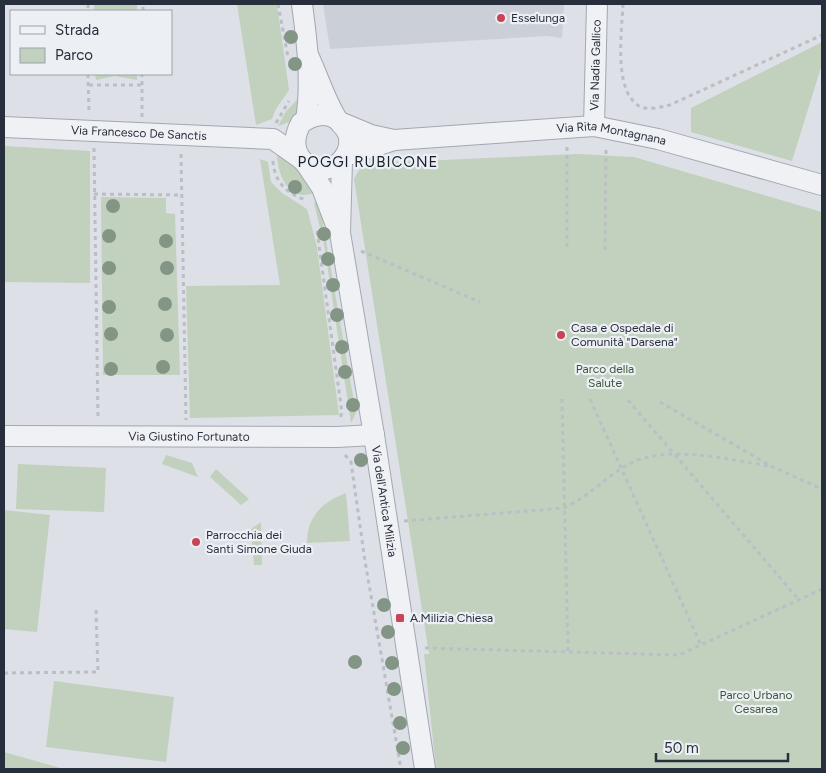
<svg xmlns="http://www.w3.org/2000/svg" width="826" height="773" font-family="Figtree,sans-serif">
	<style>
		.built { fill: #cbcfd8 }
		.green { fill: #c2d0be }
		.lines { fill: none; stroke-linecap: round; stroke-linejoin: round }
		.minor-casing { stroke: #a3a7b0; stroke-width: 22 }
		.path { stroke: #bbbec5; stroke-width: 3; stroke-dasharray: 4 4; stroke-linecap: butt }
		.minor { stroke: #eff1f5; stroke-width: 20 }
		.tree { fill: #839585 }
		.poi-dot { fill: #c94455; stroke: #eceff4; stroke-width: 2 }
		.labels { text-anchor: middle; stroke-width: 4.5; stroke-linejoin: round; paint-order: stroke }
		.poi-label { font-size: 12px; fill: #272e3c; stroke: #eceff4; text-anchor: start }
		.street-label { font-size: 12px; fill: #272e3c; stroke: #eceff4 }
		.park-label { font-size: 12px; fill: #3a5735; stroke: #eceff4 }
		.quarter-label { font-size: 15px; letter-spacing: 1px; fill: #191f2d; stroke: #eceff4 }
	</style>
	<rect width="100%" height="100%" fill="#dde0e6"/>
	<path class="built" d="M323 4H564L562 38 547 36 330 49Z"/>
	<path class="green" d="M94 4H137V11H94Z
		M237 4H277L289 90 276 109 272 119 256 125Z
		M822 42V64L792 161 691 132V108Z
		M95 74H137V80L115 76 96 80Z
		M298 99H303L295 120 278 126 286 111Z
		M4 146 90 151V283L4 282Z
		M578 154 634 157 822 212V769H436L424 654H429L354 179C362 161 380 150 398 162Z
		M277 155 292 162 316 192C290 204 278 177 277 155Z
		M260 159 268 162 271 182 282 193 307 209 317 247 339 415 190 418 186 286 280 285Z
		M101 197 166 198V213L175 214 180 375H103Z
		M319 201 356 413 351 423 324 244 314 203Z
		M166 455 192 463 198 477 162 464Z
		M18 464 106 468 104 512 16 509Z
		M216 469 249 499 241 505 210 477Z
		M346 493 350 541 307 543C307 517 322 502 346 493Z
		M4 510 50 515 37 632 4 629Z
		M261 522 262 565H254L251 529Z
		M54 681 174 697 166 762 46 747Z
		M4 752 64 769H4Z"/>
	<g class="lines">
		<g class="minor-casing">
			<g id="minor">
				<path d="M302 4C307 42 312 81 306 120"/>
				<path d="M308 55C318 76 325 100 337 119 342 126 348 129 349 138 351 153 340 167 325 169 318 170 310 167 304 162 292 151 294 136 301 123 313 115 326 111 338 120"/>
				<path d="M342 123 371 135 394 140"/>
				<path id="s1" d="M594 126 597 4"/>
				<path id="s2" d="M4 127 273 139 300 158"/>
				<path id="s3" d="M345 156 394 140 594 126 658 139 822 185"/>
				<path id="s4" d="M342 160 340 233 374 435 425 769"/>
				<path d="M306 164 322 188 336 225"/>
				<path id="s5" d="M4 436 337 437 374 435"/>
			</g>
		</g>
		<path class="path" d="M88 4V11
			M278 4 288 57
			M623 4C622 31 613 90 639 106 648 111 660 107 670 105L822 35
			M143 11V4
			M88 74 89 112
			M89 85H142
			M142 117V74
			M276 123 289 101
			M567 147V250
			M94 148 98 419
			M181 154 186 420
			M273 161C274 182 288 195 307 200
			M94 194 182 195
			M317 231 342 413 339 420
			M605 250 606 147
			M361 251 480 302
			M562 399 568 651
			M590 399 701 645
			M628 400 799 600
			M660 402 773 467 822 489
			M345 455 351 462 365 561 401 769
			M404 521 564 508C588 497 605 478 627 465 664 443 733 460 773 467
			M425 648 679 655 822 589
			M4 673 98 672 96 610"/>
		<use href="#minor" class="minor"/>
	</g>
	<g class="tree">
		<circle cx="291" cy="37" r="7"/>
		<circle cx="295" cy="64" r="7"/>
		<circle cx="295" cy="187" r="7"/>
		<circle cx="113" cy="206" r="7"/>
		<circle cx="324" cy="234" r="7"/>
		<circle cx="109" cy="236" r="7"/>
		<circle cx="166" cy="241" r="7"/>
		<circle cx="328" cy="259" r="7"/>
		<circle cx="109" cy="268" r="7"/>
		<circle cx="167" cy="268" r="7"/>
		<circle cx="333" cy="285" r="7"/>
		<circle cx="165" cy="304" r="7"/>
		<circle cx="109" cy="307" r="7"/>
		<circle cx="337" cy="315" r="7"/>
		<circle cx="111" cy="334" r="7"/>
		<circle cx="167" cy="335" r="7"/>
		<circle cx="342" cy="347" r="7"/>
		<circle cx="163" cy="367" r="7"/>
		<circle cx="111" cy="369" r="7"/>
		<circle cx="345" cy="372" r="7"/>
		<circle cx="353" cy="405" r="7"/>
		<circle cx="361" cy="460" r="7"/>
		<circle cx="384" cy="605" r="7"/>
		<circle cx="388" cy="632" r="7"/>
		<circle cx="355" cy="662" r="7"/>
		<circle cx="392" cy="663" r="7"/>
		<circle cx="394" cy="689" r="7"/>
		<circle cx="400" cy="723" r="7"/>
		<circle cx="403" cy="748" r="7"/>
	</g>
	<g class="poi-dot">
		<circle cx="501" cy="18" r="5"/>
		<circle cx="561" cy="335" r="5"/>
		<circle cx="196" cy="542" r="5"/>
		<rect x="395" y="613" width="10" height="10" rx="2.5"/>
	</g>
	<g class="labels">
		<g class="poi-label">
			<text x="511" y="22">Esselunga</text>
			<text x="571" y="332">Casa e Ospedale di<tspan x="571" dy="14">Comunità "Darsena"</tspan></text>
			<text x="206" y="539">Parrocchia dei<tspan x="206" dy="14">Santi Simone Giuda</tspan></text>
			<text x="410" y="622">A.Milizia Chiesa</text>
		</g>
		<g class="street-label">
			<text dy="4" stroke="none"><textPath href="#s1" startOffset="61">Via Nadia Gallico</textPath></text>
			<text dy="4" stroke="none"><textPath href="#s2" startOffset="135">Via Francesco De Sanctis</textPath></text>
			<text dy="4" stroke="none"><textPath href="#s3" startOffset="270">Via Rita Montagnana</textPath></text>
			<text dy="4" stroke="none"><textPath href="#s5" startOffset="185">Via Giustino Fortunato</textPath></text>
			<text dy="4" stroke="none"><textPath href="#s4" startOffset="345">Via dell'Antica Milizia</textPath></text>
		</g>
		<g class="park-label">
			<text x="605" y="373">Parco della<tspan x="605" dy="14">Salute</tspan></text>
			<text x="756" y="699">Parco Urbano<tspan x="756" dy="14">Cesarea</tspan></text>
		</g>
		<g class="quarter-label">
			<text x="368" y="167">POGGI RUBICONE</text>
		</g>
	</g>
	<rect width="826" height="773" fill="none" stroke="#272e3c" stroke-width="10"/>
	<rect x="10" y="10" width="162" height="65" fill="#eceff4" stroke="#9da2aa"/>
	<rect x="20" y="26" width="25" height="8" fill="#eff1f5" stroke="#9da2aa"/>
	<text x="55" y="35" font-size="15" fill="#272e3c">Strada</text>
	<rect x="20" y="48" width="25" height="15" fill="#c2d0be" stroke="#9da2aa"/>
	<text x="55" y="60" font-size="15" fill="#272e3c">Parco</text>
	<path d="M656 753v8h132v-8" fill="none" stroke="#272e3c" stroke-width="2.5"/>
	<text x="664" y="753" font-size="15" fill="#272e3c" stroke="#eceff4" stroke-width="4" paint-order="stroke">50 m</text>
</svg>
